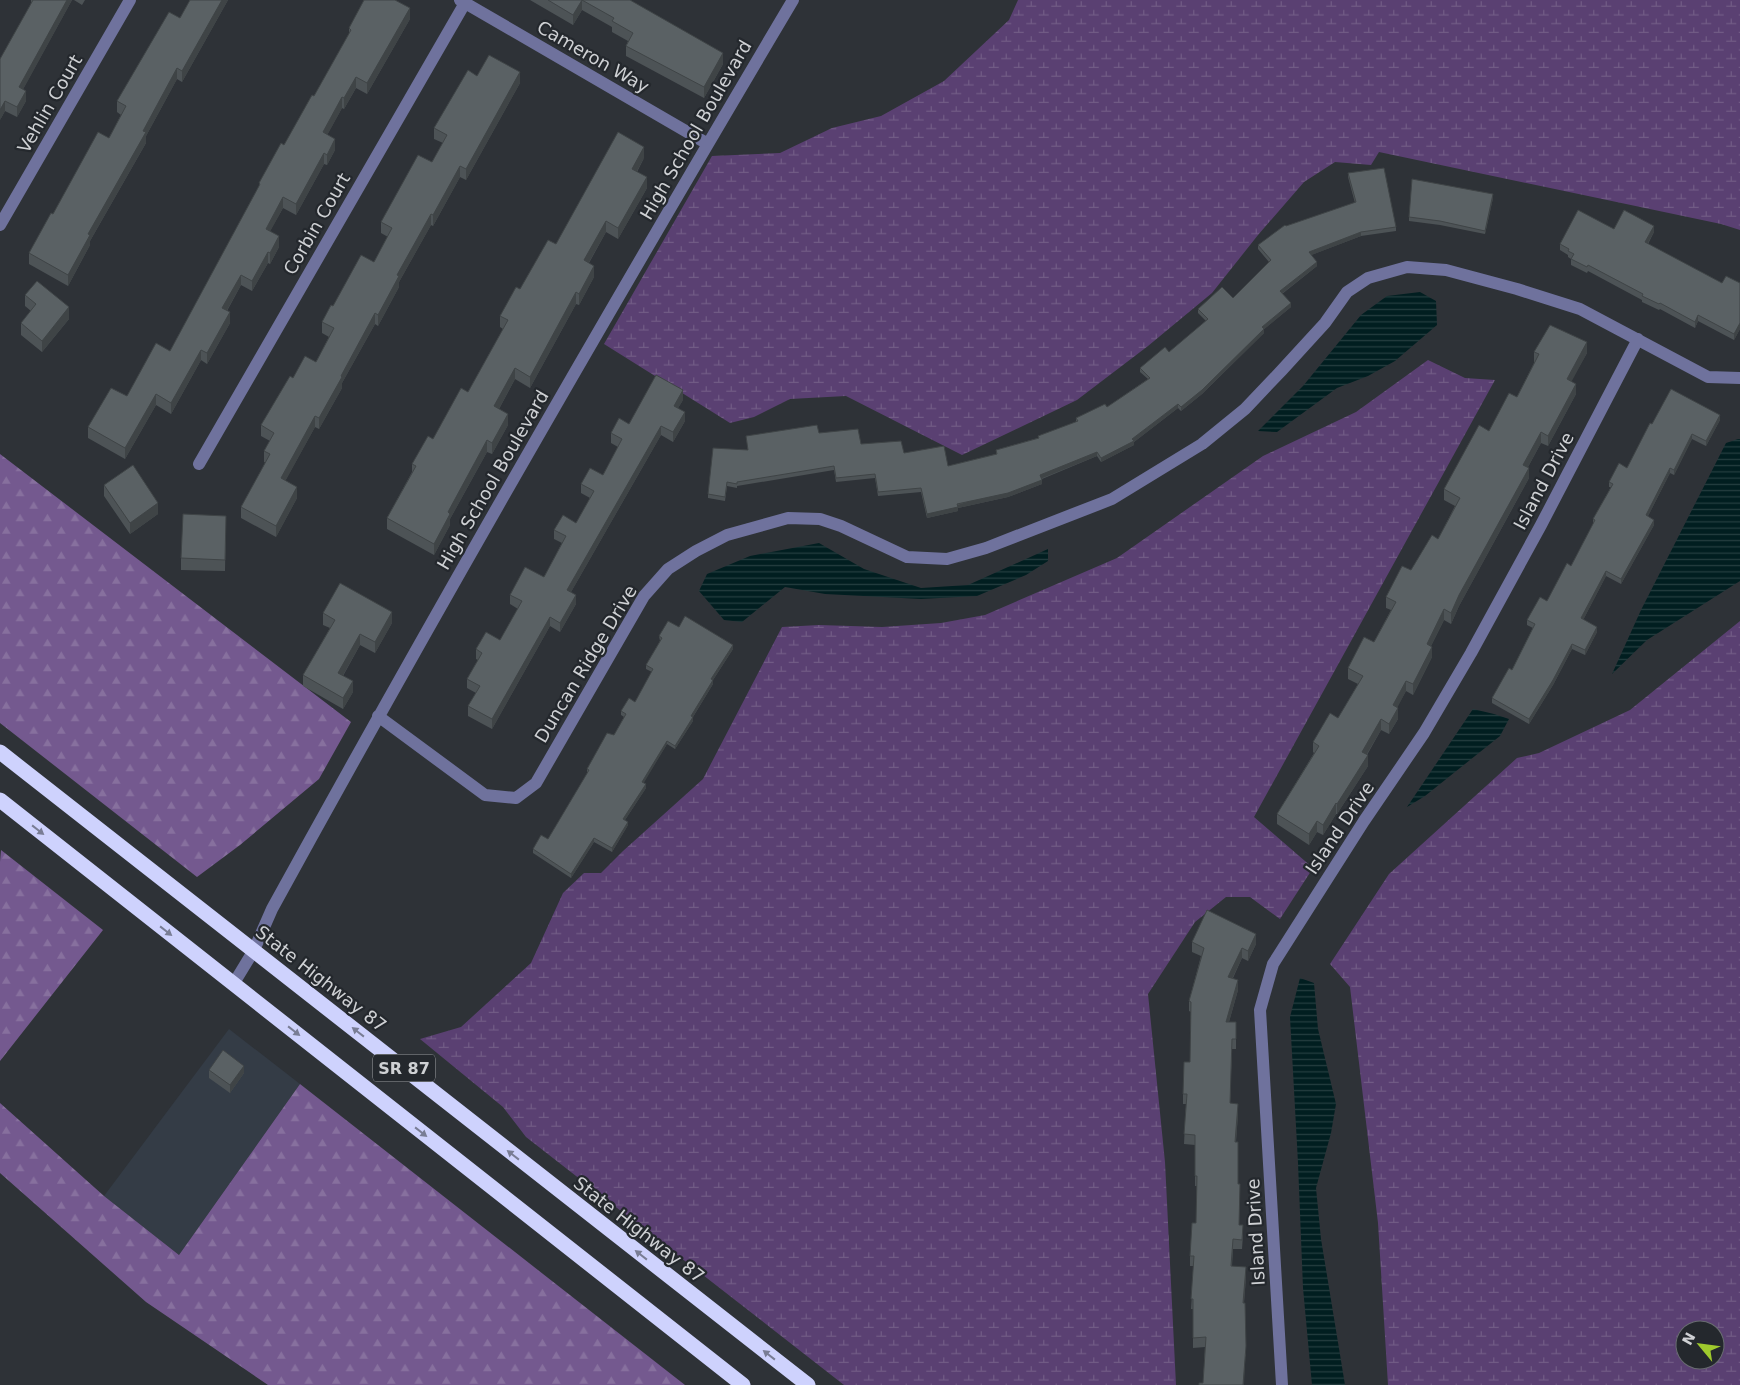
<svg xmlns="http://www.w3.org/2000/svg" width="1740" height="1385" font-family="'DejaVu Sans',sans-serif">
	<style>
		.built { fill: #343c46 }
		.forest { fill: url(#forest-firs) }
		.wetland { fill: url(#wetland-marsh); fill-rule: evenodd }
		.water { fill: url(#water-rules) }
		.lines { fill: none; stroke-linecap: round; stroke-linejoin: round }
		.minor { stroke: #6f729d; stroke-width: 12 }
		.highway { stroke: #ced2fd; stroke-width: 15 }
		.wall { fill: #4d5356 }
		.shaded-wall { fill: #3f4446 }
		.building { fill: #5a6164; stroke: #3f4446 }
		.oneway { fill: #797d95 }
		.labels { text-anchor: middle; stroke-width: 4.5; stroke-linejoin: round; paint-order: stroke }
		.shield { fill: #24282d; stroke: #9c9ea2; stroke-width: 1 }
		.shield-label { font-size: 16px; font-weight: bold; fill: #cfd1d4 }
		.street-label { font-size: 18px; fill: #cfd1d4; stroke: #24282d }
	</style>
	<defs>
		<pattern id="forest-firs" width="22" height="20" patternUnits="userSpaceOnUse" patternTransform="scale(1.25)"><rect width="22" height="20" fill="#74598f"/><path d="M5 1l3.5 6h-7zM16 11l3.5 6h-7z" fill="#87709e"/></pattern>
		<pattern id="wetland-marsh" width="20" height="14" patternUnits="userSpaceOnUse" patternTransform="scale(1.25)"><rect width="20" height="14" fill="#5a4072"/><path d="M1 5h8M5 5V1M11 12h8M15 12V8" fill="none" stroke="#715b85"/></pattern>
		<pattern id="water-rules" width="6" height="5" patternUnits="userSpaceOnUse" patternTransform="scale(1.25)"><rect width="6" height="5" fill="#011e20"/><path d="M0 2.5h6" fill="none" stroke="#253e40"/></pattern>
	</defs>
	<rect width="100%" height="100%" fill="#2e3237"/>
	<path class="built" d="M229 1029 300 1084 179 1255 104 1196Z"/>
	<path class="forest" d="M0 454 351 722 319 779 240 845 197 877 0 723Z
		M1 850 103 930 0 1061V862Z
		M300 1084 685 1385H268L146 1302 0 1173V1103L104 1196 179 1255Z"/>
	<path class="wetland" d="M1018 0H1740V230L1721 224 1379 152 1371 165 1335 162 1304 182 1258 235 1212 293 1148 346 1077 400 962 455 846 396 790 399 754 417 730 423 604 344 712 156 780 153 832 128 881 116 944 81 1009 20Z
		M1428 360 1465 378 1495 380 1254 817 1313 868 1280 919 1250 897H1226L1195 922 1148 994 1165 1162 1176 1385H844L526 1137 503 1107 420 1039 461 1027 531 963 563 893 584 873H601L623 851 703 779 782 627 819 625 882 627 941 623 985 615 1117 558 1263 456 1356 412Z
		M1740 621V1385H1388L1378 1223 1350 987 1330 964 1389 874 1517 758 1539 753 1630 710ZM1685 1330H1715V1360H1685Z"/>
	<path class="water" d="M1420 292 1436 301 1437 325 1395 361 1368 376 1337 388 1277 432 1258 431 1303 386 1361 315 1387 296Z
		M1738 439H1740V581L1647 640 1612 674 1641 610 1726 443Z
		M819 543 864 569 921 588 968 585 1048 549V561L1026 575 977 596 921 599 825 594 785 587 742 622 724 620 699 591 707 574 750 556Z
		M1473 709 1494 714 1509 719 1500 736 1425 796 1407 807Z
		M1300 978 1314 983 1318 1029 1336 1104 1331 1133 1316 1188 1321 1239 1345 1385H1312L1303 1288 1298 1163 1290 1017Z"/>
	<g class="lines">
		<path class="minor" d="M460 0 708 144
			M0 225 130 0
			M199 464 465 3
			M378 716 485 795 516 798 536 783 644 596 668 569 696 551 727 535 788 518 820 519 841 526 907 557 947 559 986 548 1112 499 1202 444 1245 409 1282 370 1325 323 1347 292 1368 278 1407 267 1446 270 1517 289 1580 309 1708 377 1740 378
			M234 983 254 950 272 909C440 603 615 300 793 0
			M1282 1385 1260 1010 1273 964 1364 821 1424 733 1471 653 1541 525 1638 339"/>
		<path class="highway" d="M0 752 808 1385
			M0 800C248 995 495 1191 743 1385"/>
	</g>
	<path class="wall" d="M31 0H72L23 89 26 101 17 117 5 111 0 120 31 3Z
		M74 0H85L82 5Z
		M190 0H228L182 82 177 79 146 136V143L90 241V245L68 286 29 264V253L53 214 109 138 121 115 117 112V101L180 18Z
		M530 0H630L723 64 704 98 626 56V46L628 41 612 32V27L582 10 573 25Z
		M410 19 367 94 356 88 344 109 342 108 327 135 335 150 327 165 324 164 296 215 283 208 270 231 279 247 270 264 268 263 252 291 241 285 227 311 230 323 207 364 201 360 171 414 156 405 125 459 88 438V427L127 396 170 351 259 188V183L284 145 314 96 349 34V28Z
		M477 76 520 83 466 180 460 177 433 226 431 225 399 282V287L378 326 375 324 342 383V388L319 429 315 427 285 481 297 498 276 537 241 518V507L266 463 264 462V451L270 441 261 436V425L293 378 316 362 329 337 322 333V322L333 306 374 262 388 237 381 233V222L432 162 443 143 434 139V128Z
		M644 158 637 172 647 188 618 239 606 232 589 263 594 277 579 305 576 304 530 388 515 379 499 409 508 425 492 454 487 452 450 519V525L434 555 387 529V518L412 472V464L433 439 468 392 503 329 500 327V316L556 244Z
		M1348 173 1396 227V231L1361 236 1311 255 1317 266 1282 294 1291 307 1264 329V333L1202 394 1181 411 1178 408 1134 442V445L1101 462 1097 456 1042 479V484L1008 497 958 508V511L927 518 921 492 878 496 875 478 836 482 834 470 737 486V488L727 486 725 501 708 498V494L748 450 746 436 819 433 861 444 904 453 948 466 996 454V450L1038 438V436L1076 422V418L1107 407 1148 379 1140 372V368L1169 352 1206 321 1198 313V309L1233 298 1269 262 1258 249V245L1286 226 1355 203 1348 177Z
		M1493 198 1485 234 1440 225 1409 221V217Z
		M1614 229 1654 232 1648 244 1722 283H1740V329L1734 340 1698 321 1695 328 1660 309 1659 310 1642 302V300L1588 271 1587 273 1571 265V259L1568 257V255L1560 250V244Z
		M25 295 69 319 42 352 21 335V323L31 311 25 306Z
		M1534 352 1587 353 1571 381 1576 394 1548 446 1541 443 1528 467 1529 478 1459 606 1451 624 1444 620 1431 646 1432 657 1413 695 1406 691 1397 707 1398 719 1389 734 1381 730 1367 755 1368 766 1337 814H1336L1323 835 1317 832 1309 845 1277 824V814L1314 753 1313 752V742L1338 718 1358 684 1348 679V668L1374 642 1391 610 1386 608V597L1411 570 1438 539 1455 506 1444 500V489L1489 431 1517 397 1534 363Z
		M683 400 678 408 685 421 673 442 661 435 571 592 576 604 560 632 550 626 492 729 468 716V706L476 693 467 688V679L478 660 476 659V649L500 640 518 609 510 604V595L544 577 562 543 554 539V530L576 523 590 498 581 493V484L603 475 618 447 611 443V433L629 424Z
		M1720 420 1706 446 1692 439 1674 475 1670 473 1648 516 1654 525 1621 584 1606 576 1583 620 1597 632 1585 655 1572 649 1553 685 1529 724 1492 703V698L1512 670 1533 628 1527 625V620L1547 601 1571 566 1593 524V519L1611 487H1609V482L1627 468 1652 424Z
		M104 485 158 514 130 534 104 496Z
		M226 516 225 571 181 570V558Z
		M323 613 392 623 375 653 360 645 343 676 353 692 343 709 303 686V675L330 628 323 625Z
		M679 627 733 649 713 680V684L693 717V721L675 749 667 744 643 783 646 788 625 820 628 825 612 852 594 842 571 878 533 853V849L548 839 588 773H587V769L614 735 624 717 621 715V711L635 702 652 672 646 669V665L660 641 659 636Z
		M1192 942 1256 944 1248 961 1242 958 1233 978 1238 990 1229 1022H1236V1049H1232L1230 1103 1238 1114 1236 1142 1239 1225 1243 1235 1242 1249H1233L1232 1266 1246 1277 1244 1303 1246 1356 1203 1383 1205 1347 1193 1348V1309H1191L1194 1266H1190V1256L1196 1223 1197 1186H1195V1145L1184 1144 1186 1104H1183V1094L1190 1062 1191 1012 1189 1011V1001L1201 956 1192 952Z
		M209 1070 244 1073 230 1093 209 1078Z"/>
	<path class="shaded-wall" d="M67 0H72L19 97V87Z
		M222 0H228L182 82V71Z
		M582 0V10L573 25V15Z
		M410 8V19L367 94V83Z
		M723 53V64L704 98V87Z
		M177 68V79L146 136V143L90 241V245L68 286V275L88 234 143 131Z
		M520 72V83L466 180V169Z
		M356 77V88L344 109V98Z
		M26 91V101L17 117V107Z
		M342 97V108L323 143V132Z
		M5 101V111L0 120V110Z
		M335 139V150L327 165V155Z
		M644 147V158L632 180V169Z
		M324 153V164L296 215V204Z
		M460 166V177L433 226V215Z
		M647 177V188L618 239V228Z
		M1493 194V198L1485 234V231Z
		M283 197V208L266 239V229Z
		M431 214V225L399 282V287L378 326V315L397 275Z
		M606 221V232L584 271V260Z
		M1654 226V232L1645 248V242Z
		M1361 232V236L1309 256V252Z
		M279 236V247L270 264V253Z
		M268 252V263L252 291V281Z
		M1317 262V266L1280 295V291Z
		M594 266V277L579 305V294Z
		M241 275V285L222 319V308Z
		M576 292V304L530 388V377Z
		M1291 303V307L1262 331V327Z
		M69 307V319L42 352V341Z
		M230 312V323L207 364V353Z
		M375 313V324L342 383V388L319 429V418L341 376Z
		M1698 315V321L1695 328V322Z
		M1740 323V329L1734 340V334Z
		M1264 329V333L1202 394 1181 411V407Z
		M1587 342V353L1567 390V379Z
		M201 350V360L171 414V403Z
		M515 368V379L494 418V406Z
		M1576 384V394L1548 446V436Z
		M683 390V400L674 415V406Z
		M156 394V405L125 459V448Z
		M1178 404V408L1134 442V445L1101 462V458L1132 439Z
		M685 412V421L673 442V432Z
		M508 414V425L492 454V443Z
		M1720 415V420L1706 446V441Z
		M315 416V427L281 489V478Z
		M661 426V435L567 599V590Z
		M1541 432V443L1523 476V465Z
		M1692 434V439L1674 475V470Z
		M487 440V452L450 519V525L434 555V544L448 512Z
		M1097 452V456L1040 479V475Z
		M1529 468V478L1459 606 1451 624V613L1459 595Z
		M1670 468V473L1646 520V515Z
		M1042 480V484L1008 497 958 508V511L927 518V514Z
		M297 487V498L276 537V526Z
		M158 503V514L130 534V523Z
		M1654 520V525L1621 584V579Z
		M1606 571V576L1581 624V618Z
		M576 595V604L560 632V623Z
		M1444 609V620L1427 654V644Z
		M392 612V623L375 653V642Z
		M550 617V626L492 729V719Z
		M1597 627V632L1585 655V650Z
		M360 634V645L338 684V673Z
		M1572 644V649L1553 685 1529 724V719Z
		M733 645V649L711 683V679Z
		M1432 647V657L1413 695V684Z
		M713 680V684L691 720V716Z
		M353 681V692L343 709V698Z
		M1406 681V691L1393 716V705Z
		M1398 708V719L1389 734V724Z
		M693 717V721L675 749V746Z
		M1381 719V730L1362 762V752Z
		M667 741V744L642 786V782Z
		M1368 755V766L1337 814V804Z
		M646 784V788L623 823V819Z
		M1336 803V814L1323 835V825Z
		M1317 821V832L1309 845V834Z
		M628 822V825L612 852V848Z
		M594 838V842L571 878V874Z
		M1256 934V944L1248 961V951Z
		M1242 948V958L1228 987V977Z
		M1238 980V990L1226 1032V1022Z
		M244 1066V1073L230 1093V1085Z
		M1238 1104V1114L1235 1152V1142Z
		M1246 1267V1277L1243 1313V1303Z
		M1246 1346 1244 1385H1243Z"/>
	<path class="building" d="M33 0H67L19 87 26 91 17 107 5 101 0 110V59Z
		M190 0H222L182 71 177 68 143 131 146 132 88 234 90 235 68 275 29 253 51 213 53 214 98 132 109 138 126 106 117 101 169 12 180 18Z
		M364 0H395L410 8 367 83 356 77 344 98 342 97 323 132 335 139 327 155 324 153 296 204 283 197 266 229 279 236 270 253 268 252 252 281 241 275 222 308 230 312 207 353 201 350 171 403 156 394 125 448 88 427 111 388 127 396 156 343 170 351 260 184 259 183 281 143 284 145 312 95 314 96 351 30 349 28Z
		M548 0H630L723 53 704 87 626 46 633 33 612 21 614 18 582 0 573 15Z
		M489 55 520 72 466 169 460 166 433 215 431 214 397 275 399 276 378 315 375 313 341 376 342 377 319 418 315 416 281 478 297 487 276 526 241 507 270 454 264 451 274 433 261 425 290 376 293 378 305 356 316 362 334 328 322 322 331 305 333 306 361 255 374 262 392 228 381 222 418 155 432 162 447 135 434 128 468 70 477 76Z
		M618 132 644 147 632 169 647 177 618 228 606 221 584 260 594 266 579 294 576 292 530 377 515 368 494 406 508 414 492 443 487 440 448 512 450 514 434 544 387 518 416 466 412 464 428 436 433 439 461 388 468 392 508 320 500 316 516 287 520 289 548 240 556 244Z
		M1384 168 1396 227 1361 232 1309 252 1317 262 1280 291 1291 303 1262 327 1264 329 1202 390 1181 407 1178 404 1132 439 1134 441 1101 458 1097 452 1040 475 1042 480 1008 493 957 504 958 507 927 514 921 488 878 492 875 474 836 478 834 466 737 482V484L727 482 725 497 708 494 713 448 748 450 746 436 817 425 819 433 858 429 861 444 901 441 904 453 944 446 948 466 997 454 996 450 1039 438 1038 436 1078 421 1076 418 1105 404 1107 407 1150 378 1140 368 1165 347 1169 352 1208 319 1198 309 1222 287 1233 298 1271 260 1258 245 1285 225 1286 226 1356 202 1348 173Z
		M1412 179 1493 194 1485 231 1440 221 1409 217Z
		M1578 210 1614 229 1624 210 1654 226 1645 242 1722 283 1726 276 1740 283V323L1734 334 1698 315 1695 322 1660 303 1659 304 1642 296 1643 294 1588 265 1587 267 1571 259 1574 254 1568 251 1569 249 1560 244Z
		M37 281 69 307 42 341 21 323 36 304 25 295Z
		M1550 325 1587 342 1567 379 1576 384 1548 436 1541 432 1523 465 1529 468 1459 595 1451 613 1444 609 1427 644 1432 647 1413 684 1406 681 1393 705 1398 708 1389 724 1381 719 1362 752 1368 755 1337 804 1336 803 1323 825 1317 821 1309 834 1277 814 1319 746 1313 742 1330 713 1338 718 1363 676 1348 668 1364 637 1374 642 1396 602 1386 597 1402 566 1411 570 1432 535 1438 539 1460 498 1444 489 1479 425 1489 431 1509 393 1517 397 1539 354 1534 352Z
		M656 375 683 390 674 406 685 412 673 432 661 426 567 590 576 595 560 623 550 617 492 719 468 706 480 686 467 679 482 653 476 649 486 632 500 640 522 601 510 595 525 567 544 577 566 536 554 530 563 515 576 523 594 491 581 484 590 468 603 475 622 439 611 433 619 418 629 424Z
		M1671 389 1720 415 1706 441 1692 434 1674 470 1670 468 1646 515 1654 520 1621 579 1606 571 1581 618 1597 627 1585 650 1572 644 1553 680 1529 719 1492 698 1509 668 1512 670 1535 624 1527 620 1540 597 1547 601 1567 563 1571 566 1595 520 1593 519 1613 484 1609 482 1619 463 1627 468 1650 423 1652 424Z
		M133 465 158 503 130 523 104 485Z
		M183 514 226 516 225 560 181 558Z
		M340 583 392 612 375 642 360 634 338 673 353 681 343 698 303 675 335 620 323 613Z
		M685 616 733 645 711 679 713 680 691 716 693 717 675 746 667 741 642 782 646 784 623 819 628 822 612 848 594 838 571 874 533 849 541 835 548 839 589 770 587 769 607 733 614 735 626 714 621 711 629 698 635 702 653 669 646 665 662 638 659 636 668 621 679 627Z
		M1207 910 1256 934 1248 951 1242 948 1228 977 1238 980 1226 1022H1236V1039H1232L1230 1103 1238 1104 1235 1142H1238V1184H1240L1239 1225H1243L1242 1240 1233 1239 1231 1266 1246 1267 1243 1303H1245L1246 1346 1243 1385H1199V1383H1203L1206 1337 1193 1338V1299H1191L1194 1256H1190L1192 1223H1196L1197 1176H1195V1135L1184 1134 1187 1094H1183L1184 1062H1190L1191 1002 1189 1001 1204 948 1192 942Z
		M223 1050 244 1066 230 1085 209 1070Z"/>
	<defs><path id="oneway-solid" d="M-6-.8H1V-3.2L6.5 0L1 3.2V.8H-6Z" transform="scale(1.25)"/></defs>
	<g class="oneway">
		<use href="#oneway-solid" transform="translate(38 830) rotate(38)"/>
		<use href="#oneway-solid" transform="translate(166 931) rotate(38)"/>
		<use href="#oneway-solid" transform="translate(294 1031) rotate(38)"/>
		<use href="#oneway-solid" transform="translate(358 1032) rotate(-142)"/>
		<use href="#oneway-solid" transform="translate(421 1132) rotate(38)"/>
		<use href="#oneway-solid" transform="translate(513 1155) rotate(-142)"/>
		<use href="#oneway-solid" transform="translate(641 1255) rotate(-142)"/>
		<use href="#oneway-solid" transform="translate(769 1355) rotate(-142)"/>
	</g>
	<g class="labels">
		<rect class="shield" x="373" y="1054.5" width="62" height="27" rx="4"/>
		<g class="shield-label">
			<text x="404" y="1074">SR 87</text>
		</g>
		<g class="street-label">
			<text transform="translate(593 57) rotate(30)" y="6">Cameron Way</text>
			<text transform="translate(50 104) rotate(-60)" y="6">Vehlin Court</text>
			<text transform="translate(696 130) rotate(-60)" y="6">High School Boulevard</text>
			<text transform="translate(317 224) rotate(-60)" y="6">Corbin Court</text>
			<text transform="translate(493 480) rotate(-60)" y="6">High School Boulevard</text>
			<text transform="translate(1544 481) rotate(-62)" y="6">Island Drive</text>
			<text transform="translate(586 664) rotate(-59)" y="6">Duncan Ridge Drive</text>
			<text transform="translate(1340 828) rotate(-56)" y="6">Island Drive</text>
			<text transform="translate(321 979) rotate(38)" y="6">State Highway 87</text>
			<text transform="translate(639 1230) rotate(38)" y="6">State Highway 87</text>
			<text transform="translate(1256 1232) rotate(-93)" y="6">Island Drive</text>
		</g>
	</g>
	<g transform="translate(1700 1345) rotate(299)"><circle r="24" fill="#24282d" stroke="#686c70"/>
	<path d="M0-4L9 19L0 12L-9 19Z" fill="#9fca2d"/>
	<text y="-8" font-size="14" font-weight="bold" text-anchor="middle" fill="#cfd1d4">N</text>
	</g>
</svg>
